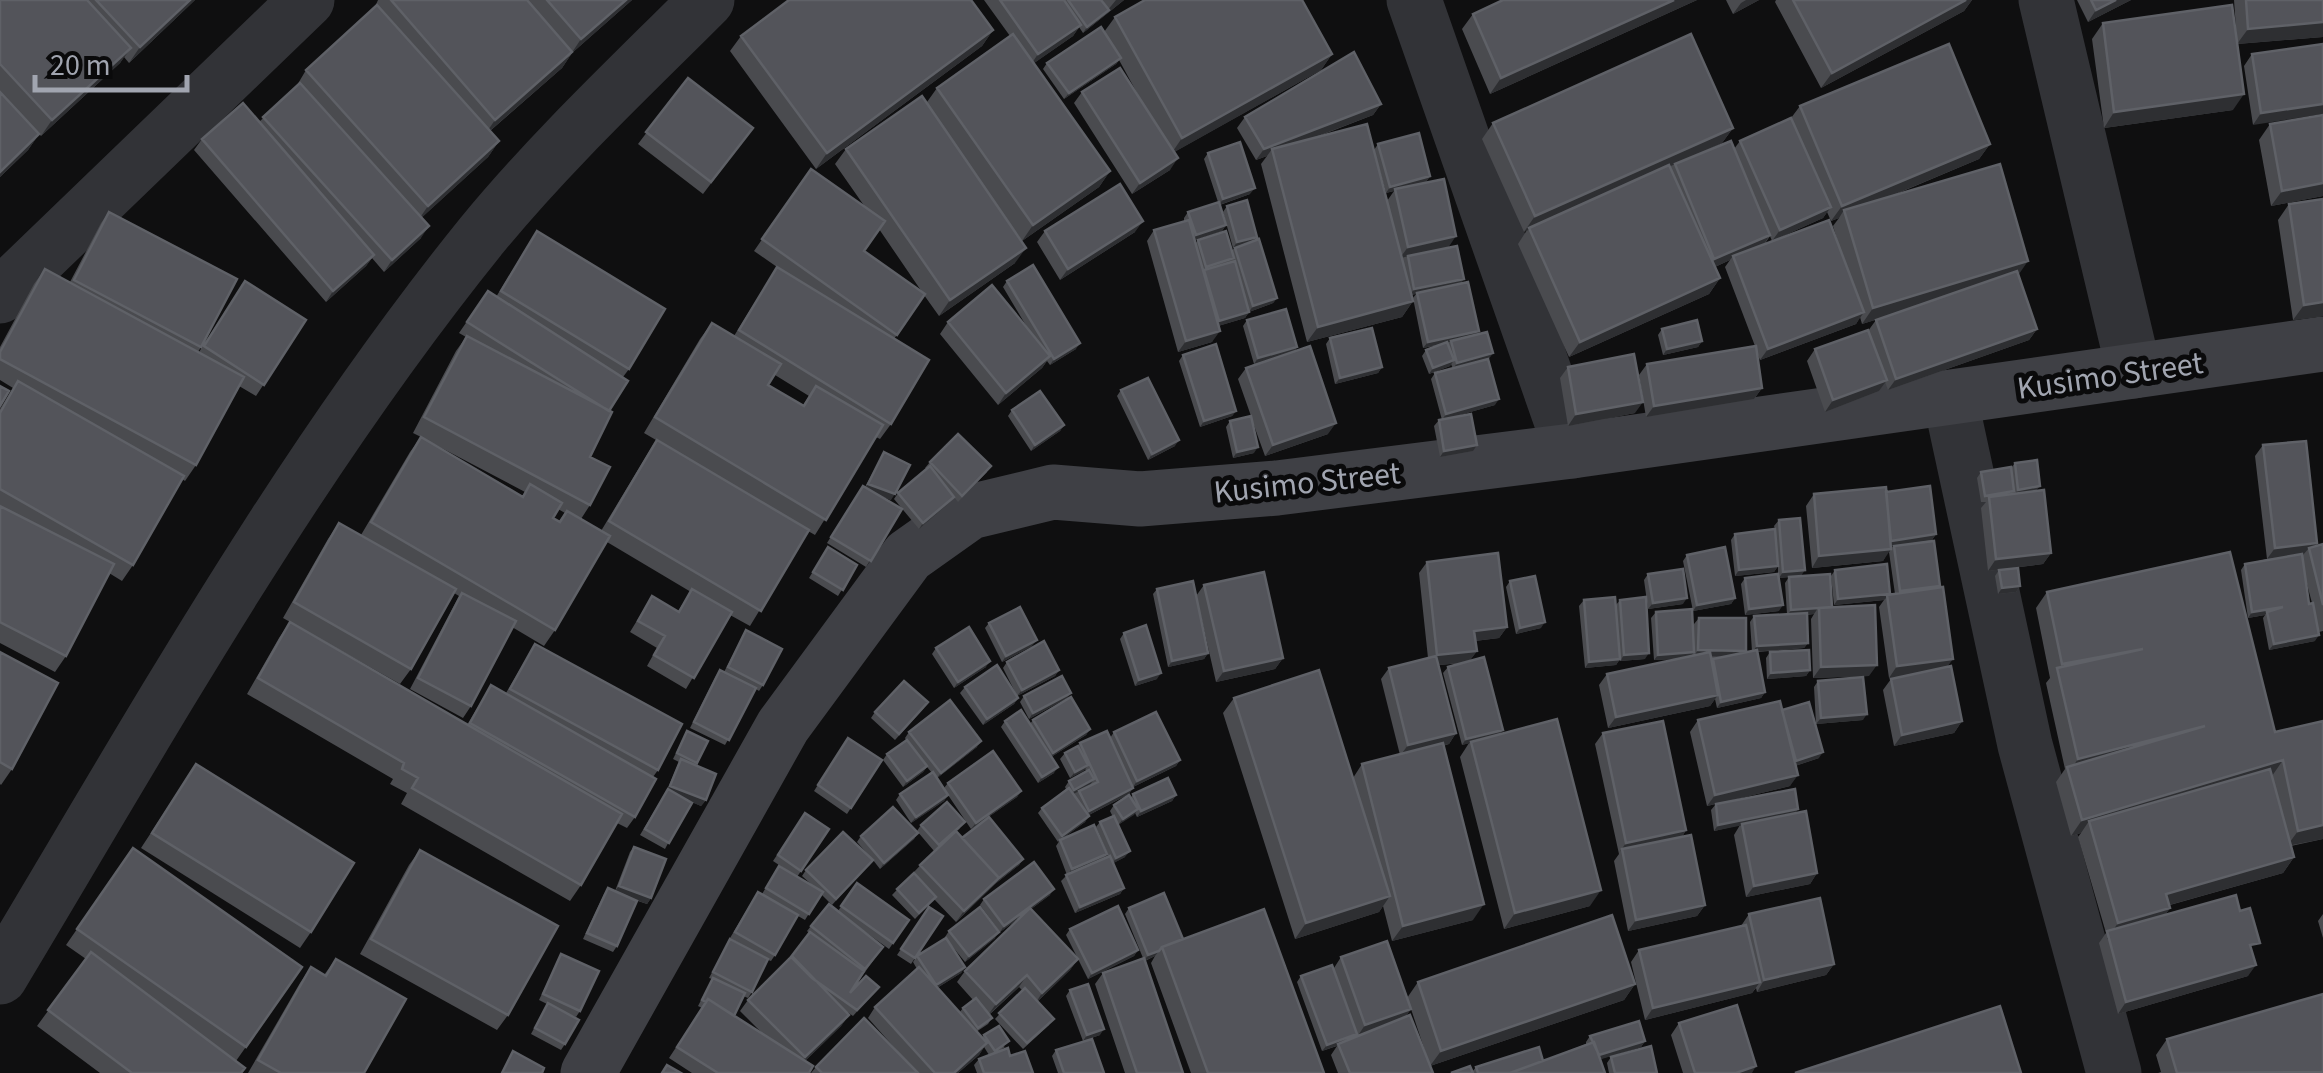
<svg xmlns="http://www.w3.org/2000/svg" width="2323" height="1073" font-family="'Source Sans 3',sans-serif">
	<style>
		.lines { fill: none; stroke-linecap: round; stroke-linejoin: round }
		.street { stroke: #323337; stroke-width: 55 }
		.secondary { stroke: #3f4045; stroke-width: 55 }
		.wall { fill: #4a4b4f; fill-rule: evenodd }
		.shaded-wall { fill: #2e2f32 }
		.building { fill: #53545a; stroke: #5f6167; stroke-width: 2.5 }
		.labels { text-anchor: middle; stroke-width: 10; stroke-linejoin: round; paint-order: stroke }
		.street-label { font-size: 32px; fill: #a1a5b0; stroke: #0a0a0b }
	</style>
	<rect width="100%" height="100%" fill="#0f0f10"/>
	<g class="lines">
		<path class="street" d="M1414 0 1572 451
			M2046 0 2134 371
			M0 296 307 0
			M1950 398 2025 745 2114 1073
			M0 977C152 724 296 465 482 235 551 151 631 76 707 0"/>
		<path class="secondary" d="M588 1073 783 726 908 556 970 512 1053 492 1140 499 1277 488 1572 451 2323 344"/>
	</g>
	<path class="wall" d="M0 0H195L129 63 124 57 120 63 41 136 39 134 28 150 0 177Z
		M378 0H632L572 53 562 68 490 131 499 141 488 157 421 218V238L384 272 372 258 366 266 326 302 194 150 202 139 259 122 296 87 306 70 374 9Z
		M984 0H1124L1083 33 1079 27 1073 36 1034 63 1110 171 1099 187 1022 241 985 188 1015 263 939 316 924 295 894 339 891 424 880 439 876 437 815 535 808 531 750 626 730 615 686 689 647 666 657 648 630 632 652 596 678 611 691 592 607 542 555 630 544 646 512 627 471 706 463 718 410 689 459 596 454 593 411 669 400 684 283 618 328 539 339 523 361 535 410 452 421 437 413 433 456 351 466 337 459 333 488 291 496 297 537 231 629 369 623 377 590 457V505L581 519 601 531 656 440 644 433 700 339 712 323 734 336 777 267 754 251 811 169 865 207 835 164 846 149 927 102 937 88 1010 36ZM879 229 922 292 864 251ZM775 375 809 396 803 405 768 385ZM432 443 525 492 522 496ZM558 509 565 513 559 521 553 518Z
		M1697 0 1490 94 1462 29 1473 14Z
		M1726 0H1759L1733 14Z
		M1776 0H1972L1964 11 1821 88 1775 2Z
		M2077 0H2131L2088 22Z
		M2234 0H2323V37L2237 44Z
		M1115 17 1332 54 1321 70 1174 152 1170 170 1132 194 1074 103 1082 92 1148 113 1119 60 1116 64 1064 99 1043 69 1047 63 1104 32Z
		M2103 23 2233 110 2104 128 2092 39Z
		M993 30 982 46 816 169 730 51 741 36Z
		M2323 44 2253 125 2244 66 2252 54Z
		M688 78 753 128 703 194 638 144Z
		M1381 104 1373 115 1314 138 1392 222 1387 201 1394 191 1386 193 1374 150 1378 144 1430 176 1426 182 1460 283 1476 335 1488 359 1495 405 1442 420 1431 379 1435 373 1453 369 1451 364 1450 366 1429 374 1422 356 1426 350 1439 345 1423 348 1413 298 1416 294 1411 295 1413 301 1402 317 1307 342 1261 164 1267 156 1256 160 1237 128 1245 117Z
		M1800 106 1990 144 1979 159 1889 197 2018 275 2037 329 2029 340 1888 390 1885 382 1879 391 1825 412 1807 361 1815 349 1868 331 1876 320 1884 317 1862 324 1860 317 1856 324 1760 360 1757 353 1762 388 1754 399 1646 417 1639 375 1647 364 1755 346 1725 267 1730 260 1715 267 1720 278 1709 294 1569 357 1518 244 1527 230 1524 232 1482 139 1493 123 1733 128 1722 143 1679 162 1734 149 1740 141 1791 118ZM1827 212 1831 221 1839 218 1833 226 1840 249 1764 245 1770 236 1772 241 1823 218Z
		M2323 115V196L2271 206 2259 140 2270 124Z
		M1208 153 1250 194 1220 205 1226 225 1222 231 1194 240 1195 244 1198 240 1232 251 1234 248H1233L1223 212 1227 206 1254 241 1277 298 1273 303 1249 312 1245 318 1218 326 1212 342 1178 352 1147 241 1154 230 1184 221V218L1188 212 1218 202 1204 159Z
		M2289 204 2323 316 2293 320 2278 220Z
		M109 212 201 347 198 352H199L245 281 306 320 256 396 239 386 196 465 185 481 182 479 133 565 122 581 109 573 66 656 55 672 0 643V409L13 388 0 380V347L34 284 45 269 70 282 101 223Z
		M1045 231 1135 232 1060 280 1037 242Z
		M1007 281 1076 349 1050 365 1047 361 1042 368 998 405 940 334 948 322 1028 329 1003 287Z
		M1247 320 1297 347 1294 352 1328 434 1265 456 1252 420 1254 453 1233 458 1226 427 1230 421 1251 416 1238 379 1246 368 1254 364 1243 326Z
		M1662 329 1702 341 1698 347 1663 355 1658 335Z
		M1330 338 1382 367 1378 373 1335 384 1326 344Z
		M1183 355 1236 411 1232 416 1200 427 1179 361Z
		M1568 367 1635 413 1568 426 1560 378Z
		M1121 390 1175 446 1148 460 1117 396Z
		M1012 410 1064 425 1060 431 1031 451 1008 416Z
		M1439 420 1473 451 1440 457 1434 426Z
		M2263 445 2317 543 2316 546 2323 544V631L2319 632 2315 615V641L2269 650 2263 618 2265 615 2248 618 2241 570 2245 564 2267 559 2255 456ZM2304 573 2312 603 2309 604Z
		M884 452 891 500 879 495 902 509 866 567 827 543 859 492 865 487Z
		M930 462 987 472 958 502 954 497 950 502 919 529 894 499 898 493 927 469 925 468Z
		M2015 463 2036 491 2051 553 2043 564 1988 571 1981 508 1986 502H1981L1977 478 1981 472 2011 468Z
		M1886 492 1936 534 1932 540 1940 586 1939 588 1947 666 1962 721 1954 733 1894 746 1883 690 1891 679 1909 675 1889 678 1879 607 1884 600 1834 605 1831 576 1835 570 1889 595 1895 594 1889 552 1893 546H1891L1883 561 1812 568 1806 506 1814 494Z
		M1779 520 1801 576 1832 607 1869 676 1813 678 1811 619 1814 614 1807 615 1808 643 1804 648 1758 652 1765 692 1761 698 1717 708 1715 699 1710 706 1608 728 1599 685 1607 674 1676 659 1654 660 1651 618 1656 612 1694 649V624L1699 618 1746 651 1744 653 1752 651 1750 622 1754 616 1787 614 1785 583 1789 577 1779 578V611L1745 615 1741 584 1745 578 1778 574V566L1774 572 1735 576 1731 540 1735 534 1775 529 1774 526Z
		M828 547 857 565 838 596 809 578Z
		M1687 555 1735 598 1731 604 1693 611 1683 561Z
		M1427 562 1507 627 1499 638 1475 641 1477 651 1469 661 1500 734 1590 906 1504 929 1460 757 1469 743 1462 745 1443 673 1448 667 1464 663 1439 665 1456 733 1449 744 1443 746 1473 920 1392 941 1383 906 1379 912 1295 939 1223 713 1234 698 1353 778 1362 764 1400 755 1381 679 1389 668 1428 658 1419 573Z
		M1999 570 2020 586 2016 592 1998 594 1995 576Z
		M1648 574 1683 604 1648 609 1644 580Z
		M1510 581 1541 628 1516 634 1506 587Z
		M1204 585 1283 658 1275 669 1216 682 1200 612 1208 653 1204 659 1168 667 1153 594 1157 589 1196 596Z
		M2047 592 2275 732 2323 721V839L2291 846 2294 857 2283 873 2170 905V908L2165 915 2253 953 2248 976 2118 1014 2099 943 2106 933 2078 837 2081 833 2071 836 2056 782 2065 769 2046 683 2050 678 2036 608Z
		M1584 600 1616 605 1620 600 1645 659 1620 661V659L1616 665 1585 668 1579 606Z
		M290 622 467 725 491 685 506 693 535 644 658 770 653 777 635 817 627 828 617 823 581 885 570 901 401 804 407 793 390 784 393 779 247 694 279 638Z
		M989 623 1032 646 1002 662 985 628Z
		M746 630 763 685 759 691 756 689 725 745 690 728 716 676 720 670 724 672Z
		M1124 633 1157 679 1135 686 1120 639Z
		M936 648 986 667 954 688 932 654Z
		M0 652 12 769 1 785 0 784Z
		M1770 652 1810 670 1806 676 1767 679 1766 658Z
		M1007 662 1059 670 1055 676 1017 696 1003 668Z
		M1818 681 1863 720 1816 724 1814 687Z
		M965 687 1018 698 1014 704 983 725 960 693Z
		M1071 693 1067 698 1029 719 1020 702 1024 696Z
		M924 708 895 740 871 718 875 712Z
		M1782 710 1819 758 1795 766 1790 786 1707 806 1690 732 1698 720Z
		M1033 720 1090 729 1086 735 1051 757 1054 773 1038 783 1001 727 1005 721 1030 724Z
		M687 731 708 741 695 766 706 800 701 806 690 801 665 849 640 835 667 790 679 762 673 759Z
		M909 732 977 747 937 778 944 788 948 783 1021 791 1017 797 971 829 948 795 944 801 911 823 896 800 900 794 932 773 927 767 923 772 903 787 883 760 887 754 906 740 905 738Z
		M1114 732 1180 760 1176 766 1133 787 1129 794 1089 815 1085 822 1060 840 1107 854 1103 860 1109 857 1096 827 1100 822 1113 817 1110 811 1114 805 1131 798 1133 794 1176 795 1172 801 1137 817 1135 813 1118 825 1125 857 1113 863 1124 888 1120 894 1075 913 1061 881 1067 875 1056 846 1060 840 1058 842 1038 813 1042 808 1066 789 1065 787 1069 781 1086 771 1085 769 1070 778 1060 759 1065 753 1078 746 1080 743 1110 738Z
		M1603 733 1686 830 1682 837 1705 905 1697 916 1628 931 1614 861 1619 854 1595 744Z
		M848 738 882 760 847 814 814 791Z
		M196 764 311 932 300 948 141 848Z
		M1716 804 1798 809 1795 813 1817 873 1810 884 1746 897 1734 835 1740 825 1714 831 1711 810Z
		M805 813 829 829 797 877 773 861Z
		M921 825 960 828 957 831 962 838 1023 859 1019 865 995 884 956 922 934 899 915 919 892 895 934 851 917 831Z
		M918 833 914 839 880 869 873 860 832 905 821 894 805 920 798 916 775 955 771 961 768 960 752 992 748 998 743 996 734 1016 763 1034 740 1011 748 1000 791 957 809 933 807 931 811 926 838 911 857 883 909 920 889 949 857 926 883 947 850 993 879 987 853 1016 843 1009 849 1015 841 1026 805 1061 809 1073H692L669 1058 702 1008 698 1006 712 979 709 978 730 939 762 956 730 938 754 898 762 894 779 866 812 885 802 876 806 870 871 858 857 842 861 836Z
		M634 847 651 898 647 904 632 899 617 946 613 952 583 939 604 894 608 888 615 891 630 852Z
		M133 848 302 967 236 1061 242 1073H100L37 1026 86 959 66 945Z
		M420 850 508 1015 497 1030 360 954 409 865Z
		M1050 895 1031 909 1078 959 1070 970 1038 1001 1049 1025 1023 1049 995 1019 1022 990 1019 987 989 1015 992 1018 988 1024 976 1032 982 1038 984 1035 1005 1047 999 1051 1010 1056 1033 1073H977L974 1065 979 1059 989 1055 984 1047 979 1055 958 1073H811L816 1067 908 1063 868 1018 875 1007 917 969 913 962 917 956 946 938 945 937 949 931 995 938 965 962 948 941 965 967 961 973 937 988 959 1013 963 1008 973 1000 957 982 965 971 1023 915 1000 932 980 905 984 899Z
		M929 907 943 916 911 964 897 955Z
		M1129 908 1183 939 1324 1073H1191L1151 963 1155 956 1145 961 1183 1073H1125L1095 984 1103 973 1143 958 1125 914Z
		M1749 914 1834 964 1826 975 1757 992 1756 988 1752 993 1645 1020 1631 962 1639 950 1741 926Z
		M2323 914V938L2318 921Z
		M1070 929 1138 950 1134 956 1088 979 1066 935Z
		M561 954 580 1011 576 1017 560 1010 565 1044 561 1050 531 1034 547 1004 539 1000Z
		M1341 957 1407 998 1418 982 1635 984 1624 1000 1430 1066 1411 1009 1405 1017 1433 1073H1338L1331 1055 1337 1046 1322 1051 1297 982 1301 976 1334 968Z
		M336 959 364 1073H248L300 983 311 967 324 975Z
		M1070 990 1100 1035 1083 1041 1066 996Z
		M1679 1023 1752 1073H1683L1671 1035Z
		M1590 1036 1645 1041 1641 1047 1600 1059 1605 1073H1451L1472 1072 1476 1067 1543 1061 1586 1044V1042Z
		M2167 1039 2323 1073H2158L2161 1072 2156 1055Z
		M1056 1050 1104 1073H1058L1052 1056Z
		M1611 1057 1657 1073H1609L1607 1063Z"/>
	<path class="shaded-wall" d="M190 0H195L129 63 140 47Z
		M626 0H632L572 53 562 68 484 136 495 120 571 54 581 39Z
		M1116 0H1124L1083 33 1087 27 1107 11Z
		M1674 0H1697L1490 94 1501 78Z
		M1746 0H1759L1733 14 1741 3Z
		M1966 0H1972L1964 11 1821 88 1832 73Z
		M2116 0H2131L2088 22 2096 10Z
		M2323 22V37L2237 44 2248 29Z
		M1081 25 1073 36 1030 66 1038 54Z
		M993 30 982 46 816 169 827 153Z
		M131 48 120 63 41 136 52 120Z
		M1332 54 1321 70 1171 154 1182 138Z
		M1121 58 1116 64 1064 99 1069 93Z
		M2244 94 2233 110 2104 128 2114 112Z
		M1381 104 1373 115 1273 153 1272 149 1267 156 1256 160 1264 149Z
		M2323 104V114L2253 125 2261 113Z
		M1733 128 1722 143 1524 232 1535 216Z
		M39 134 28 150 0 177V172Z
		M499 141 488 157 417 222 428 206Z
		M1990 144 1979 159 1845 215 1844 210 1839 218 1831 221 1842 206Z
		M1178 158 1170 170 1132 194 1140 183Z
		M1110 171 1099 187 1022 241 1033 225Z
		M1430 176 1426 182 1386 193 1390 187Z
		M2323 183V196L2271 206 2282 191Z
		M1255 188 1250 194 1219 205 1223 199Z
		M1831 207 1823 218 1772 241 1780 230Z
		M1143 221 1135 232 1060 280 1068 269Z
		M1226 225 1222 231 1192 241 1196 235Z
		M429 226 421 238 384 272 392 260Z
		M1770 235 1762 247 1733 256 1730 260 1706 271 1714 259Z
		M1456 236 1448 248 1400 258 1408 247Z
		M1257 237 1253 242 1233 248 1237 242Z
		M1026 248 1015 263 939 316 950 300Z
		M374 255 366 266 326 302 333 291Z
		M2028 261 2017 277 1862 324 1873 308Z
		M1720 278 1709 294 1569 357 1580 342Z
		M1464 279 1460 285 1410 295 1414 289Z
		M1277 298 1273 303 1249 312 1253 306Z
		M1413 301 1402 317 1307 342 1318 327Z
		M2323 302V316L2293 320 2304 305Z
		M1249 312 1245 318 1215 327 1219 321Z
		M1864 312 1856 324 1760 360 1768 349Z
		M2037 329 2029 340 1888 390 1896 379Z
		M1220 331 1212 342 1178 352 1186 341Z
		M1479 331 1475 336 1423 348 1428 342Z
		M1702 341 1698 347 1663 355 1667 349Z
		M1080 343 1076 349 1050 365 1054 359Z
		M1297 347 1293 353 1254 364 1258 358Z
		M1493 353 1489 359 1453 369 1457 363Z
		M1050 356 1042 368 998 405 1006 393Z
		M1454 360 1450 366 1429 374 1433 368Z
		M1382 367 1378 373 1335 384 1340 378Z
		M1887 380 1879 391 1825 412 1833 400Z
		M1762 388 1754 399 1646 417 1654 406Z
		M1499 399 1495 405 1442 420 1446 414Z
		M1643 402 1635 413 1568 426 1576 414Z
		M1236 411 1232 416 1200 427 1204 421Z
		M1336 423 1328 434 1265 456 1273 445Z
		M1064 425 1060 431 1031 451 1035 445Z
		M1179 440 1175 446 1148 460 1152 454Z
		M1477 445 1473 451 1440 457 1444 451Z
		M1258 447 1254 453 1233 458 1237 452Z
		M868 484 895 494 891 500 864 489Z
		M2040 486 2035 492 2014 495 2018 490Z
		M954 497 950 502 919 529 923 523Z
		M1936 534 1932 540 1887 547 1891 541Z
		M2317 543 2310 554 2309 548 2303 555 2267 559 2275 548Z
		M1891 549 1883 561 1812 568 1819 556Z
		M2051 553 2043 564 1988 571 1996 559Z
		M1778 566 1774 572 1735 576 1739 570Z
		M1805 570 1801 576 1779 578 1783 572Z
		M2020 586 2016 592 1998 594 2002 588Z
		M1890 594 1884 600 1834 605 1838 599Z
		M1687 598 1683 604 1648 609 1653 603Z
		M1735 598 1731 604 1693 611 1697 605Z
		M1783 605 1779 611 1745 615 1749 609Z
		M2283 607 2267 612 2265 615 2248 618 2252 612Z
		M1818 608 1814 614 1787 616 1791 610Z
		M1545 622 1541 628 1516 634 1520 628Z
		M1507 627 1499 638 1466 642 1474 631Z
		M2319 635 2315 641 2269 650 2274 644Z
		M1037 640 1032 646 1002 662 1006 656Z
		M1808 643 1804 648 1752 652 1757 646Z
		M1698 650 1746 651 1741 657 1694 656Z
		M1477 651 1469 662 1429 666 1437 655Z
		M1694 652 1690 658 1654 660 1658 655Z
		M1208 653 1204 659 1168 667 1172 661Z
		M1649 653 1645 659 1620 661 1624 655Z
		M1283 658 1275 669 1216 682 1224 671Z
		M1620 659 1616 665 1585 668 1589 662Z
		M1953 659 1945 670 1889 678 1897 666Z
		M990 661 986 667 954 688 958 682Z
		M1877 665 1869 676 1813 678 1821 667Z
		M1059 670 1055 676 1017 696 1022 690Z
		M1810 670 1806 676 1767 679 1771 673Z
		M1161 673 1157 679 1135 686 1139 680Z
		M1765 692 1761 698 1717 708 1721 702Z
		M1071 693 1067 698 1029 719 1033 713Z
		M1718 695 1710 706 1608 728 1616 717Z
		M1018 698 1014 704 983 725 987 719Z
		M1867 714 1863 720 1816 724 1821 718Z
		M1962 721 1954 733 1894 746 1902 735Z
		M2205 726 2069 772 2078 759Z
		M1090 729 1086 735 1048 759 1053 753Z
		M1503 730 1499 736 1462 745 1466 739Z
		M1456 733 1449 744 1400 756 1408 745Z
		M981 741 977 747 936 779 941 773Z
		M1823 752 1819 758 1792 767 1796 761Z
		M1180 760 1176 766 1133 787 1137 781Z
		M2283 760 2272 776 2089 821 2081 833 2071 836 2082 820Z
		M1088 765 1084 771 1070 778 1075 772Z
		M927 766 923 772 903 787 907 781Z
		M1058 767 1054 773 1038 783 1042 777Z
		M1798 775 1790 786 1707 806 1715 795Z
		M1094 779 1090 785 1070 796 1074 790Z
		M670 786 706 800 701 806 666 792Z
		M1133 788 1129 794 1085 817 1089 811Z
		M1021 791 1017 797 971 829 976 823Z
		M948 795 944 801 911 823 916 817Z
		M1176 795 1172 801 1137 817 1141 811Z
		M1138 809 1134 815 1118 825 1123 819Z
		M1798 809 1794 815 1714 831 1718 825Z
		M1089 816 1085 822 1058 842 1062 836Z
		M2323 825V839L2287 846 2298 831Z
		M1686 830 1679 842 1622 849 1618 854 1626 843Z
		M918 833 914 839 880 869 884 863Z
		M1130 851 1125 857 1112 864 1116 858Z
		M1107 854 1102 860 1067 875 1072 869Z
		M2294 857 2283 873 2155 909 2166 894Z
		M1023 859 1019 865 995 884 956 922 964 911 995 882Z
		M1817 873 1810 884 1746 897 1754 886Z
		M619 886 651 898 647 904 614 892Z
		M1124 888 1120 894 1075 913 1080 907Z
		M1054 889 1050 895 1000 932 1004 926Z
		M1601 890 1590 906 1504 929 1515 913Z
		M1390 896 1379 912 1295 939 1306 923Z
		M1484 904 1473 920 1392 941 1403 926Z
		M1705 905 1697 916 1628 931 1636 920Z
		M2170 908 2159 924 2107 939 2118 923Z
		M999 932 995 938 965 962 969 956Z
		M1138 950 1134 956 1088 979 1092 973Z
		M1159 951 1155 956 1144 961 1148 955Z
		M1078 959 1070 970 1035 1004 1042 993Z
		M1834 964 1826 975 1757 992 1764 980Z
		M2256 965 2248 976 2118 1014 2126 1002Z
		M965 967 961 973 932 991 936 985Z
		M1027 975 1019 987 988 1015 996 1004Z
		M1760 982 1752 993 1645 1020 1653 1008Z
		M1635 984 1624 1000 1430 1066 1441 1051Z
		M1411 1009 1403 1020 1357 1037 1365 1025Z
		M849 1015 841 1026 797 1069 805 1057Z
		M1104 1029 1100 1035 1083 1041 1087 1035Z
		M1357 1034 1353 1040 1322 1051 1327 1045Z
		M1645 1041 1641 1047 1592 1062 1596 1056Z
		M987 1043 979 1055 958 1073H954Z
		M1756 1066 1752 1073H1736Z"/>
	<path class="building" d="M0 0H87L131 48 52 120 0 64Z
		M96 0H190L140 47Z
		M391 0H527L572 52 495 120Z
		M547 0H626L581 39Z
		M789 0H971L993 30 827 153 741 36Z
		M1000 0H1064L1081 25 1038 54Z
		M1068 0H1101L1109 10 1087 27Z
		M1145 0H1302L1332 54 1182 138 1115 17Z
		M1503 0H1674L1501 78 1473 14Z
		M1793 0H1966L1832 73Z
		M2091 0H2116L2096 10Z
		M2246 0H2323V22L2248 29Z
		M377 5 499 141 428 206 306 70Z
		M2232 5 2244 94 2114 112 2103 23Z
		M1101 27 1121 58 1069 93 1047 63Z
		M1013 34 1110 171 1033 225 937 88Z
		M1691 34 1733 128 1535 216 1493 123Z
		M1949 44 1990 144 1842 206 1800 106Z
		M2323 44V104L2261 113 2252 54Z
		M1354 52 1381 104 1264 149 1245 117Z
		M1120 68 1178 158 1140 183 1082 92Z
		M688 78 753 128 711 182 646 132Z
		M300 83 429 226 392 260 263 117Z
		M0 92 39 134 0 172Z
		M922 96 1026 248 950 300 846 149Z
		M243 103 374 255 333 291 202 139Z
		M2323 115V183L2282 191 2270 124Z
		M1791 118 1831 207 1780 230 1740 141Z
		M1367 124 1413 301 1318 327 1272 149Z
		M1419 133 1430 176 1390 187 1378 144Z
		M1731 141 1770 235 1714 259 1675 164Z
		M1240 142 1255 188 1223 199 1208 153Z
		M2000 164 2028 261 1873 308 1844 210Z
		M1669 165 1720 278 1580 342 1529 228Z
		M811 169 885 221 864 251 925 294 897 335 762 239Z
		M1444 179 1456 236 1408 247 1395 189Z
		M1120 184 1143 221 1068 269 1045 231Z
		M2323 199V302L2304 305 2289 204Z
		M1247 200 1257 237 1237 242 1227 206Z
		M1219 202 1226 225 1196 235 1188 212Z
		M109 212 237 279 201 347 74 280Z
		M1189 220 1220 331 1186 341 1154 230Z
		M1829 220 1864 312 1768 349 1733 256Z
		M537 231 665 309 629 369 501 291Z
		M1226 231 1234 258 1206 267 1198 240Z
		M1259 239 1277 298 1253 306 1235 248Z
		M1457 246 1464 279 1414 289 1408 256Z
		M1235 261 1249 312 1219 321 1204 270Z
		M1033 265 1080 343 1054 359 1007 281Z
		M777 267 929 360 891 424 739 330Z
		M45 269 244 377 196 465 0 359V352Z
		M2017 271 2037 329 1896 379 1876 320Z
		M245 281 306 320 264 385 204 346Z
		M1468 282 1479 331 1428 342 1417 293Z
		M992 285 1050 356 1006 393 948 322Z
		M488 291 628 381 609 411 467 322Z
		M1286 309 1297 347 1258 358 1247 320Z
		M1697 320 1702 341 1667 349 1662 329Z
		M712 323 781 364 768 385 804 406 816 386 883 425 826 520 655 417Z
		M1372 328 1382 367 1340 378 1330 338Z
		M1868 330 1887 380 1833 400 1815 349Z
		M1487 332 1493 353 1457 363 1451 341Z
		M467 336 612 412 590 457 610 467 590 505 424 417Z
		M1447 342 1454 360 1433 368 1426 350Z
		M1216 344 1236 411 1204 421 1183 355Z
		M1310 346 1336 423 1273 445 1246 368Z
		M1756 346 1762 388 1654 406 1647 364Z
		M1634 354 1643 402 1576 414 1568 367Z
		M1488 359 1499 399 1446 414 1435 373Z
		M1148 378 1179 440 1152 454 1121 390Z
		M18 381 184 476 133 565 0 489V413Z
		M0 386 9 391 0 406Z
		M1040 391 1064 425 1035 445 1012 410Z
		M1471 414 1477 445 1444 451 1439 420Z
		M1251 416 1258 447 1237 452 1230 421Z
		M958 434 991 466 962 496 930 462Z
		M421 437 523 497 530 484 562 503 553 518 560 522 567 511 610 536 555 630 371 522Z
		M657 440 809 530 761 611 609 521Z
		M2306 441 2317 543 2275 548 2263 445Z
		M884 452 910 465 895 494 868 484Z
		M2037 460 2040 486 2018 490 2015 463Z
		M930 466 954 497 923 523 898 493Z
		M2011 467 2014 491 1985 496 1981 472Z
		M863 486 902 509 871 561 831 537Z
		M1930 486 1936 534 1891 541 1886 492Z
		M1886 487 1891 549 1819 556 1814 494Z
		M2044 490 2051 553 1996 559 1989 497Z
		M0 506 114 564 66 656 0 622Z
		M1800 518 1805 570 1783 572 1779 520Z
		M339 523 456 589 411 669 294 602Z
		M1775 529 1778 566 1739 570 1735 534Z
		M1934 541 1940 586 1900 591 1894 546Z
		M2323 544V605L2309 548Z
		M828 547 857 565 843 590 813 572Z
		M1725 547 1735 598 1697 605 1687 555Z
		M2230 552 2275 732 2323 721V825L2298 831 2283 760 2082 820 2067 767 2205 726 2078 759 2057 668 2143 649 2062 664 2047 592Z
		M1498 553 1507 627 1474 631 1477 651 1437 655 1427 562Z
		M2302 554 2309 604 2313 603 2319 635 2274 644 2267 612 2283 607 2252 612 2245 564Z
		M1887 564 1890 594 1838 599 1835 570Z
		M2018 568 2020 586 2002 588 1999 570Z
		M1683 569 1687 598 1653 603 1648 574Z
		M1264 572 1283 658 1224 671 1204 585Z
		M1778 574 1783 605 1749 609 1745 578Z
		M1830 574 1832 607 1791 610 1789 577Z
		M1535 576 1545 622 1520 628 1510 581Z
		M1193 581 1208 653 1172 661 1157 589Z
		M1943 587 1953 659 1897 666 1887 595Z
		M692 589 732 612 694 678 654 655 665 636 638 621 652 596 679 612Z
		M462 593 516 621 471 706 418 678Z
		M1615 597 1620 659 1589 662 1584 600Z
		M1646 597 1649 653 1624 655 1620 600Z
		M1875 605 1877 665 1821 667 1819 608Z
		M1020 607 1037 640 1006 656 989 623Z
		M1692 609 1694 652 1658 655 1656 612Z
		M1807 613 1808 643 1757 646 1754 616Z
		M1699 618H1746V651L1698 650Z
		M290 622 622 814 581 885 412 788 418 778 402 769 404 763 258 678Z
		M1146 625 1161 673 1139 680 1124 633Z
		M969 627 990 661 958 682 936 648Z
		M746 630 782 649 763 685 728 667Z
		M1044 641 1059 670 1022 690 1007 662Z
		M535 644 682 724 658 770 510 689Z
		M1757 650 1765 692 1721 702 1713 659Z
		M1809 650 1810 670 1771 673 1770 652Z
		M0 652 58 683 12 769 0 762Z
		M1710 652 1718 695 1616 717 1607 674Z
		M1436 656 1456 733 1408 745 1389 668Z
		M1484 657 1503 730 1466 739 1448 667Z
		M997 665 1018 698 987 719 965 687Z
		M1951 666 1962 721 1902 735 1891 679Z
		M720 670 756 688 729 740 694 722Z
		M1319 670 1390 896 1306 923 1234 698Z
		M1062 676 1071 693 1033 713 1024 696Z
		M1863 677 1867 714 1821 718 1818 681Z
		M904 681 928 702 899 734 875 712Z
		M491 685 656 779 635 817 470 723Z
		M1071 697 1090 729 1053 753 1033 720Z
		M950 700 981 741 941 773 909 732Z
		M1780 701 1798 775 1715 795 1698 720Z
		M1809 702 1823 752 1796 761 1782 710Z
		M1021 710 1058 767 1042 777 1005 721Z
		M1156 712 1180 760 1137 781 1114 732Z
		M1557 719 1601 890 1515 913 1471 742Z
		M1663 721 1686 830 1626 843 1603 733Z
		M687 731 708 741 697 763 677 753Z
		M1107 731 1133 788 1089 811 1079 791 1098 782 1080 743Z
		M848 738 882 760 851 808 818 785Z
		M907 740 927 766 907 781 887 754Z
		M1443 743 1484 904 1403 926 1362 764Z
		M1078 746 1088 765 1075 772 1065 753Z
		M993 751 1021 791 976 823 948 783Z
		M681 759 716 774 706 800 670 786Z
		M196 764 354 863 311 932 152 833Z
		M2270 769 2294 857 2166 894 2170 908 2118 923 2089 821Z
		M1089 770 1094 779 1074 790 1069 781Z
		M933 772 948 795 916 817 900 794Z
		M1168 778 1176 795 1141 811 1133 794Z
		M1069 788 1089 816 1062 836 1042 808Z
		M668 789 692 803 669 843 645 829Z
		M1795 789 1798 809 1718 825 1716 804Z
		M1129 795 1138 809 1123 819 1114 805Z
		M947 802 965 822 939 845 921 825Z
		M893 807 918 833 884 863 861 836Z
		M1806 811 1817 873 1754 886 1742 824Z
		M805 813 829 829 801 871 778 855Z
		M1114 816 1130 851 1116 858 1100 822Z
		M989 817 1023 859 999 878 962 838Z
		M1094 825 1107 854 1072 869 1060 840Z
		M956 831 999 878 964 911 920 865Z
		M843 832 873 860 836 899 806 870Z
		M1691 835 1705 905 1636 920 1622 849Z
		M634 847 666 859 651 898 619 886Z
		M133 848 302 967 246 1047 77 929Z
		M420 850 558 926 508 1015 371 939Z
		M1110 856 1124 888 1080 907 1066 875Z
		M1034 862 1054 889 1004 926 984 899Z
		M779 866 823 892 809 914 766 888Z
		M914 873 936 897 919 913 897 889Z
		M857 883 909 920 893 943 841 906Z
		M608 888 637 901 617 946 587 933Z
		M758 892 798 915 775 955 735 932Z
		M1164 893 1183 939 1162 947 1159 951 1148 955 1129 908Z
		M2236 895 2240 911 2250 908 2260 943 2250 945 2256 965 2126 1002 2107 931Z
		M1820 898 1834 964 1764 980 1749 914Z
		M829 904 883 947 865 969 811 926Z
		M1118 906 1138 950 1092 973 1070 929Z
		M929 907 943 916 915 958 901 949Z
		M980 907 999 932 969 956 949 931Z
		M1030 908 1078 959 1042 993 1027 975 996 1004 965 971Z
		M1264 909 1324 1073H1208L1162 947Z
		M1612 915 1635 984 1441 1051 1418 982Z
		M1746 925 1760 982 1653 1008 1639 950Z
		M810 932 864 971 850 993 866 976 879 987 857 1010 812 978 791 957Z
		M946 938 965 967 936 985 917 956Z
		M730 939 768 959 752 992 713 972Z
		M1387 941 1411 1009 1365 1025 1341 957Z
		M91 952 245 1068 241 1073H132L48 1010Z
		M561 954 599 971 580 1011 543 994Z
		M792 956 849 1015 805 1057 748 1000Z
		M1144 958 1183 1073H1137L1103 973Z
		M336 959 406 999 364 1073H281L258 1060 311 967 326 976Z
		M1332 965 1357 1034 1327 1045 1301 976Z
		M919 967 987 1043 954 1073H935L875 1007Z
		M713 978 745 993 734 1016 708 999 706 1002 702 1000Z
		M1088 984 1104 1029 1087 1035 1070 990Z
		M1025 988 1054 1019 1027 1043 999 1013Z
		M2323 994V1072L2177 1073 2167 1039Z
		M976 998 992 1018 978 1028 963 1008Z
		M708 999 813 1066 809 1073H718L677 1047Z
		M548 1003 579 1020 565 1044 535 1028Z
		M1737 1005 1756 1066 1736 1073H1695L1679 1023Z
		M2000 1006 2021 1073H1795Z
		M1410 1015 1433 1073H1350L1338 1044Z
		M864 1018 918 1073H822L816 1067Z
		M1639 1021 1645 1041 1599 1055 1590 1036Z
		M999 1026 1009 1041 995 1051 984 1035Z
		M1092 1039 1104 1073H1064L1056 1050Z
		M1594 1042 1605 1073H1510Z
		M1651 1046 1657 1073H1615L1611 1057Z
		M1539 1047 1543 1061 1510 1073H1478L1476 1067Z
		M1008 1048 1010 1056 1025 1051 1033 1073H984L979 1059Z
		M513 1051 544 1068 542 1073H502Z
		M667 1065 681 1073H662Z
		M1470 1066 1473 1073H1451Z"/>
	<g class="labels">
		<g class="street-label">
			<text transform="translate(2110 375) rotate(-8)" y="11">Kusimo Street</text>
			<text transform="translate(1307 482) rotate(-6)" y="11">Kusimo Street</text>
		</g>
	</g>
	<path d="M35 75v15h152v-15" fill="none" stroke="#a1a5b0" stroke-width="5"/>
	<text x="50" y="75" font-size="30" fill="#a1a5b0" stroke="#0a0a0b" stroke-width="8" paint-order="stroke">20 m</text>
</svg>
